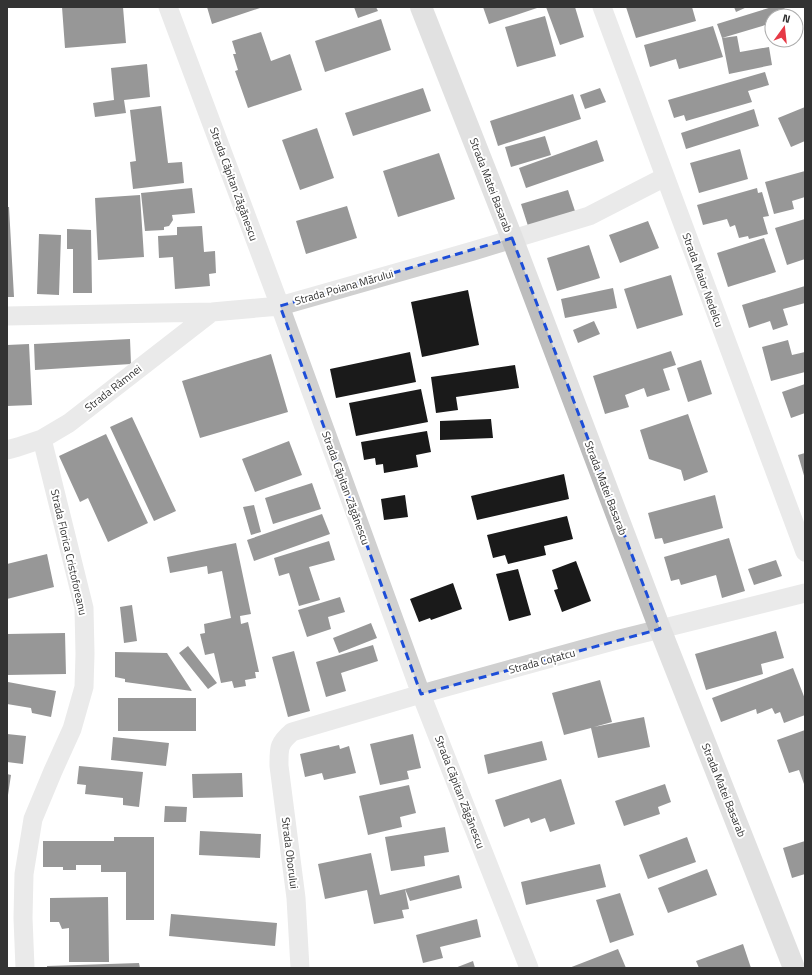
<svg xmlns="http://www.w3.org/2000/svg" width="812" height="975" font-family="'Titillium Web',sans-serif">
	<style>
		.building { fill: #1a1a1a }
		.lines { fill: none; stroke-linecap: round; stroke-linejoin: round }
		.street { stroke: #d0d0d0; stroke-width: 19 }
		.secondary { stroke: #bdbdbd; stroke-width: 22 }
		.marked { fill: none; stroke: #1d4ed8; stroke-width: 3; stroke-dasharray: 8 5; stroke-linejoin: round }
		.labels { text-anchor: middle; stroke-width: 4; stroke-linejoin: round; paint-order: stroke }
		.street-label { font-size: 11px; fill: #333; stroke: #fff }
	</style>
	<rect width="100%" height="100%" fill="#fff"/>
	<path class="building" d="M62 7H123L126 43 65 48Z
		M207 7H263L212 24Z
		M354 7H376L378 11 358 18Z
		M483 7H540L489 24Z
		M546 7H575L584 37 560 45Z
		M626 7H692L696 21 636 38Z
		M734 7H747L736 12Z
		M772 7H784L787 16H772V23L722 38 717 24Z
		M545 16 556 56 517 67 505 27Z
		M381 19 391 50 325 72 315 41Z
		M713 26 723 57 679 69 676 59 650 67 644 45Z
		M261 32 271 61 290 54 302 90 248 108 235 71 238 70 233 54H236L232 41Z
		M737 36 740 52 769 47 772 65 729 74 722 38Z
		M147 64 150 97 124 100 126 113 95 117 93 103 114 100 111 68Z
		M765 72 769 85 748 91 752 102 686 121 684 115 674 118 668 100Z
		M423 88 431 111 353 136 345 113Z
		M600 88 606 102 585 109 580 95Z
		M573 94 581 119 498 146 490 121Z
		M161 106 168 163 182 162 184 183 133 189 130 162 136 161 130 110Z
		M805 107V141L791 147 778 118Z
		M754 109 759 126 686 149 681 133Z
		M317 128 334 178 300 190 282 140Z
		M545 136 551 155 511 167 505 147Z
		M597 140 604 161 526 188 519 168Z
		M740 149 748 179 699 193 690 163Z
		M439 153 455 199 398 217 383 171Z
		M805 171V197L792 201 794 209 774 214 765 182Z
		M192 188 195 213 172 215 173 220 169 226 164 227V230L145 231 141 193Z
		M757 188 758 193 762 192 769 216 763 217 768 234 749 239 748 236 739 238 735 225 730 227 727 219 703 225 697 205Z
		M568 190 575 211 528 226 521 204Z
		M140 195 144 257 98 260 95 198Z
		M347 206 357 238 306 254 296 221Z
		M7 207H9L14 297H7Z
		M805 219V259L787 265 775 228Z
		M648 221 659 248 620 263 609 235Z
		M202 226 204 252 215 251 216 273 209 274 210 286 175 289 173 257 159 258 158 236 177 235V227Z
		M67 229 91 230 92 293H73V249H67Z
		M39 234 61 235 59 295 37 294Z
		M764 238 776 272 728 287 717 253Z
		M589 245 600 278 557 291 547 258Z
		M671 275 683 315 637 329 624 289Z
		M805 286V303L783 309 788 325 773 330 770 321 749 328 742 305Z
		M613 288 617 308 565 318 561 299Z
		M468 290 479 345 422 357 411 302Z
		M594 321 600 334 578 343 573 330Z
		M130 339 131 364 35 370 34 344Z
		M788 340 792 355 805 352V372L771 381 762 347Z
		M29 344 32 405 7 406V345Z
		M671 351 676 365 663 369 670 390 647 397 644 388 625 395 629 407 605 414 593 376Z
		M410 352 416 382 336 398 330 369Z
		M271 354 288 412 200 438 182 381Z
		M701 360 712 394 688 402 677 368Z
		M515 365 519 388 456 397 458 410 436 413 431 377Z
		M805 384V413L791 418 782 392Z
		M421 389 428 422 356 436 349 403Z
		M688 414 708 472 684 481 681 470 649 459 640 430Z
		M132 417 176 511 154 521 110 427Z
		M491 419 493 438 440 440V421Z
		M427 431 431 452 416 455 418 467 384 473 383 464 376 465 375 458 364 460 361 442Z
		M106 434 148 523 108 542 88 498 80 502 59 456Z
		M289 441 302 475 255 492 242 459Z
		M805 453V479L798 455Z
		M564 474 569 499 477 520 471 496Z
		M312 483 321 509 273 524 265 498Z
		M405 495 408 517 384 520 381 499Z
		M715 495 723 528 664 544 662 538 655 539 648 513Z
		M254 505 261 532 251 535 243 507Z
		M322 514 330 534 254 561 247 540Z
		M567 516 573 539 544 546 546 555 508 564 505 555 493 558 487 535Z
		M729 538 745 591 722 598 716 575 681 585 679 579 671 581 664 557Z
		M329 541 335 560 309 567 320 600 299 606 289 573 279 576 274 558Z
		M236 543 251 614 240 616 241 624 248 622 259 672H255L256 678 245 680 246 686 234 688 232 681 221 683 214 653 205 655 200 634 205 633 204 624 231 618 222 571 208 574 207 566 170 573 167 557Z
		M47 554 54 587 7 599V564Z
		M776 560 782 576 754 585 748 569Z
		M576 561 591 601 562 612 554 590 558 589 552 570Z
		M518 569 531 615 509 621 496 574Z
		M453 583 462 609 431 620 430 618 419 622 410 599Z
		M340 597 345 612 328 617 331 629 307 637 298 610Z
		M132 605 137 641 124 643 120 607Z
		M371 623 377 638 339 653 333 638Z
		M776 631 784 658 761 664 763 674 706 690 695 654Z
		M65 633 66 674 7 675V634Z
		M373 645 378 661 341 673 346 691 326 697 316 662Z
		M188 646 217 683 208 689 179 653Z
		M294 651 310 711 288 717 272 657Z
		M115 652 167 653 192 691 125 682V679L115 677Z
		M793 668 805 699V715L784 723 780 712 775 714 772 708 757 714 756 709 721 722 712 698Z
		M600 680 612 722 594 727 644 717 650 747 598 758 591 728 564 735 552 693Z
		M8 682 56 691 51 717 32 713 31 708 7 704V690Z
		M118 698H196V731H118Z
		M805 730V783L804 784 799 770 789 773 777 740Z
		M7 734 26 736 23 764 7 762Z
		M413 734 421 768 407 771 409 779 380 785 370 744Z
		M113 737 169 743 166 766 111 760Z
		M542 741 547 760 488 774 484 755Z
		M339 745 340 749 349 746 356 773 324 780 322 773 305 777 300 754Z
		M79 766 143 772 139 807 123 805V798L85 794 86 785 77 784Z
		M242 773 243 797 193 798 192 774Z
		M7 774 11 775 8 795H7Z
		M561 779 575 824 550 832 545 818 531 823 529 818 504 827 495 800Z
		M665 784 671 802 658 807 660 814 624 826 615 801Z
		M409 785 416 813 400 817 402 827 368 835 359 796Z
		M165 806 187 807 186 822H164Z
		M445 827 449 852 424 856 425 866 391 871 385 837Z
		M200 831 261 834 260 858 199 855Z
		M114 837H154V920H126V872H101V865H76V870H63V867H43V841H114Z
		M687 837 696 862 648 879 639 855Z
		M805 841V874L792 878 783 848Z
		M371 853 380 895 405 889 409 909 402 910 404 918 374 924 367 890 325 899 318 864Z
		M600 864 606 887 526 905 521 882Z
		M707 869 717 895 668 913 658 888Z
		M459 875 462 888 410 901 405 889Z
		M620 893 634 935 610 943 596 900Z
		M108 897 109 962H69V928L62 929 59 922H50V898Z
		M171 914 277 923 275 946 169 936Z
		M477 919 481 937 440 947 443 958 423 963 416 935Z
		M743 944 751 968H699L696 961Z
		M618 949 626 968H569Z
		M473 961 475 968H455Z
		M139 963 140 968H47V966Z"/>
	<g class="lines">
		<path class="street" d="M168 7 280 306 421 694 529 968
			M602 7 805 552
			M7 316 212 312 280 306 473 251 589 216 665 177
			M7 450 18 447 42 439 69 423 212 312
			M25 968 23 918 24 874 33 819 53 771 72 729 84 687 85 654 84 608 42 439
			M300 968 296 898 279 766C279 748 278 744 292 732L421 694 620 639 805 593"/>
		<path class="secondary" d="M421 7 512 238 660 629 794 968"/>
	</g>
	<path d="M0 0H812V975H0ZM512 238 660 629 421 694 280 306Z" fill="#fff" fill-opacity=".55" fill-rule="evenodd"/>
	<path class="marked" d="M512 238 660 629 421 694 280 306Z"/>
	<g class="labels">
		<g class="street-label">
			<text transform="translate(234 184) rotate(70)" y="4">Strada Căpitan Zăgănescu</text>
			<text transform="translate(491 185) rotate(69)" y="4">Strada Matei Basarab</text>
			<text transform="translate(703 280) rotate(70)" y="4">Strada Maior Nedelcu</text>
			<text transform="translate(344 287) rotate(-16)" y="4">Strada Poiana Mărului</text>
			<text transform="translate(113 388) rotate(-38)" y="4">Strada Râmnei</text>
			<text transform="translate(346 488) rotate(70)" y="4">Strada Căpitan Zăgănescu</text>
			<text transform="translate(606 488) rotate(69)" y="4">Strada Matei Basarab</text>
			<text transform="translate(69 552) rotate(77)" y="4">Strada Florica Cristoforeanu</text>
			<text transform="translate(542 661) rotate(-15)" y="4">Strada Coțatcu</text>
			<text transform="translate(724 790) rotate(68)" y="4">Strada Matei Basarab</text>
			<text transform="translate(460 792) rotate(69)" y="4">Strada Căpitan Zăgănescu</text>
			<text transform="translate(290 853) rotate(83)" y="4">Strada Oborului</text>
		</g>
	</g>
	<rect width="812" height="975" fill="none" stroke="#333333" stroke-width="16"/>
	<g transform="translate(784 28) rotate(15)"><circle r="19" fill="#ffffff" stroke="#adadad"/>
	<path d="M0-3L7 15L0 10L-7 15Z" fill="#e63946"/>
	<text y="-6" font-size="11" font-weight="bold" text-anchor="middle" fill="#333333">N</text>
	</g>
</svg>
